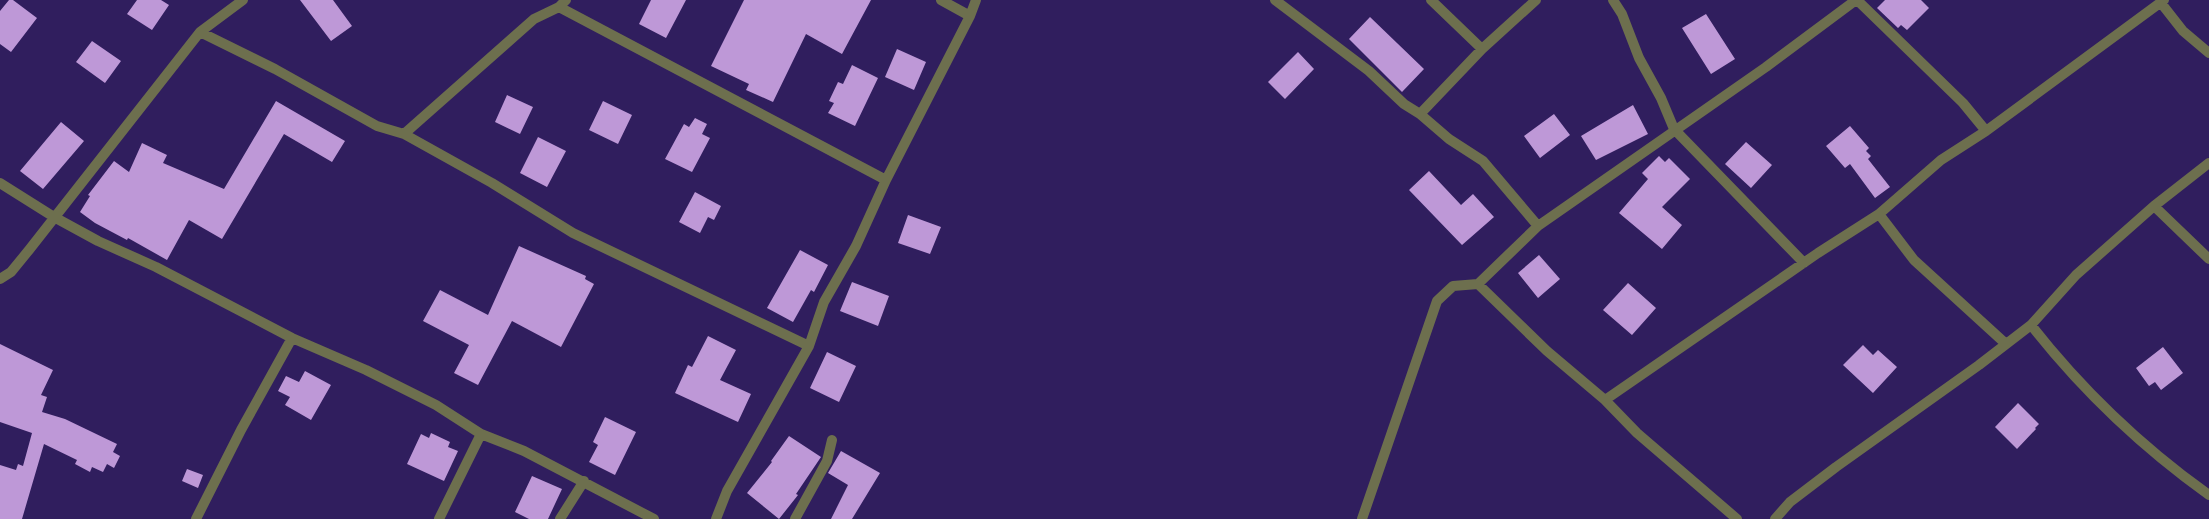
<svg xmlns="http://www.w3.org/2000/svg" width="2209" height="519" font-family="Raleway,sans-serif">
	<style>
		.building { fill: #be98d7 }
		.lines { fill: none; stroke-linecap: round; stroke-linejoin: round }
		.minor { stroke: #6d6f4e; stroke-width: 10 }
	</style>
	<rect width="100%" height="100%" fill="#301e5e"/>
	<path class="building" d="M9 0H13L37 18 11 52 0 44V11Z
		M137 0H161L169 5 152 30 127 14Z
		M300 0H333L352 26 331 41Z
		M651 0H686L666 38 639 24Z
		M744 0H871L842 54 806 34 773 102 746 90 749 84 711 66Z
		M1885 0H1921L1929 8 1907 30 1901 25 1898 28 1877 8Z
		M1706 14 1735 59 1711 74 1682 28Z
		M1370 17 1424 69 1402 92 1349 39Z
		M92 41 121 61 105 83 76 62Z
		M897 49 926 62 914 90 885 77Z
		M1298 52 1314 69 1285 99 1268 82Z
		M852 65 878 78 855 126 828 113 834 103 829 101 838 82 843 84Z
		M507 95 533 107 520 134 495 122Z
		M276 101 345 141 332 162 284 134 222 239 189 220 167 260 128 238 127 240 95 223 80 212 90 196 88 195 114 161 129 172 142 143 167 155 163 163 224 189Z
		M603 101 632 115 618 144 589 130Z
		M1633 105 1648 134 1596 160 1581 136Z
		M1554 114 1570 135 1540 158 1524 136Z
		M695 118 707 124 702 134 710 138 692 172 665 159 684 124 689 127Z
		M61 122 84 141 43 189 20 171Z
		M1850 126 1869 148 1866 151 1871 156 1868 159 1890 187 1875 198 1850 164 1845 168 1826 146Z
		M538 137 566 151 547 187 520 173Z
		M1746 142 1772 165 1751 188 1725 164Z
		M1659 156 1665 162 1669 158 1690 179 1662 207 1682 225 1662 249 1619 213 1648 179 1642 173Z
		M1429 171 1461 205 1473 194 1494 217 1462 245 1409 190Z
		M695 192 721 206 714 220 708 217 700 233 679 222Z
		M908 215 941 227 930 254 898 243Z
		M519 246 586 276 585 279 594 284 561 347 512 321 478 385 454 373 469 345 423 321 440 290 488 315Z
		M800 250 828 265 814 292 811 290 793 322 767 308Z
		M1539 255 1560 279 1538 298 1518 273Z
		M852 282 889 296 878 326 840 311Z
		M1628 283 1656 308 1632 335 1603 310Z
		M708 336 736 350 720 380 751 394 738 422 675 393 688 365 692 367Z
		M0 344 53 370 41 395 47 397 42 412 65 419 117 444 113 452 120 456 114 468 107 464 103 472 92 467 90 472 75 464 77 460 44 444 22 519H0V465L16 470 18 464 23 466 32 433 0 422Z
		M1863 345 1873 355 1878 350 1897 367 1873 393 1843 365Z
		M2163 347 2183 373 2161 390 2155 382 2149 386 2136 368Z
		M827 352 856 366 839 402 810 388Z
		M305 371 331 385 311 420 285 405 290 397 278 391 286 376 299 382Z
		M2018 403 2039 424 2035 428 2036 429 2017 449 1995 427Z
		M605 417 636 432 615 475 589 462 598 445 593 442Z
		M431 433 450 442 448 447 458 451 444 481 407 464 421 434 429 438Z
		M789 436 821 457 796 494 798 495 779 519 747 493 772 462 771 461Z
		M841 451 880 473 852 519H831L848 485 828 473Z
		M187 469 203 475 198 488 182 481Z
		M532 476 562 489 548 519H529L515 512Z"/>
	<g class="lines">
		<path class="minor" d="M941 0 970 16
			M1275 0 1369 71 1404 104 1420 114 1449 139 1483 161 1538 226
			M1431 0 1482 49
			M1613 0 1622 14 1639 58 1661 98 1674 129 1804 263
			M1857 0 1963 103 1986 131
			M2161 3 2183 31 2209 53
			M559 7 886 180
			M200 32 275 69 377 126 404 134 492 183 573 233 809 346
			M1420 114 1482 49 1536 0
			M404 134 534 19 559 7 566 0
			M0 183 54 217 98 241 156 267 292 338 366 370 436 405 481 434 524 451 654 519
			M2154 206 2209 259
			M1879 214 1914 260 2006 344
			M0 279 11 272 29 250 200 32 243 0
			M1478 284 1547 351 1605 400 1637 433 1737 519
			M2031 325C2082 390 2142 447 2209 495
			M1605 400 1818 253 1879 214 1941 160 1986 131 2164 0
			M196 519 241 430 292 338
			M439 519 481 434
			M560 519 584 481
			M716 519 727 491 809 346 824 302 856 246 886 180 970 16 976 0
			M795 519 827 461 832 440
			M1362 519 1437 301 1453 286 1478 284 1538 226 1766 67 1856 0
			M1775 519 1790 502 1836 467 1979 365 2031 325 2076 275 2154 206 2209 163"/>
	</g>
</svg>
